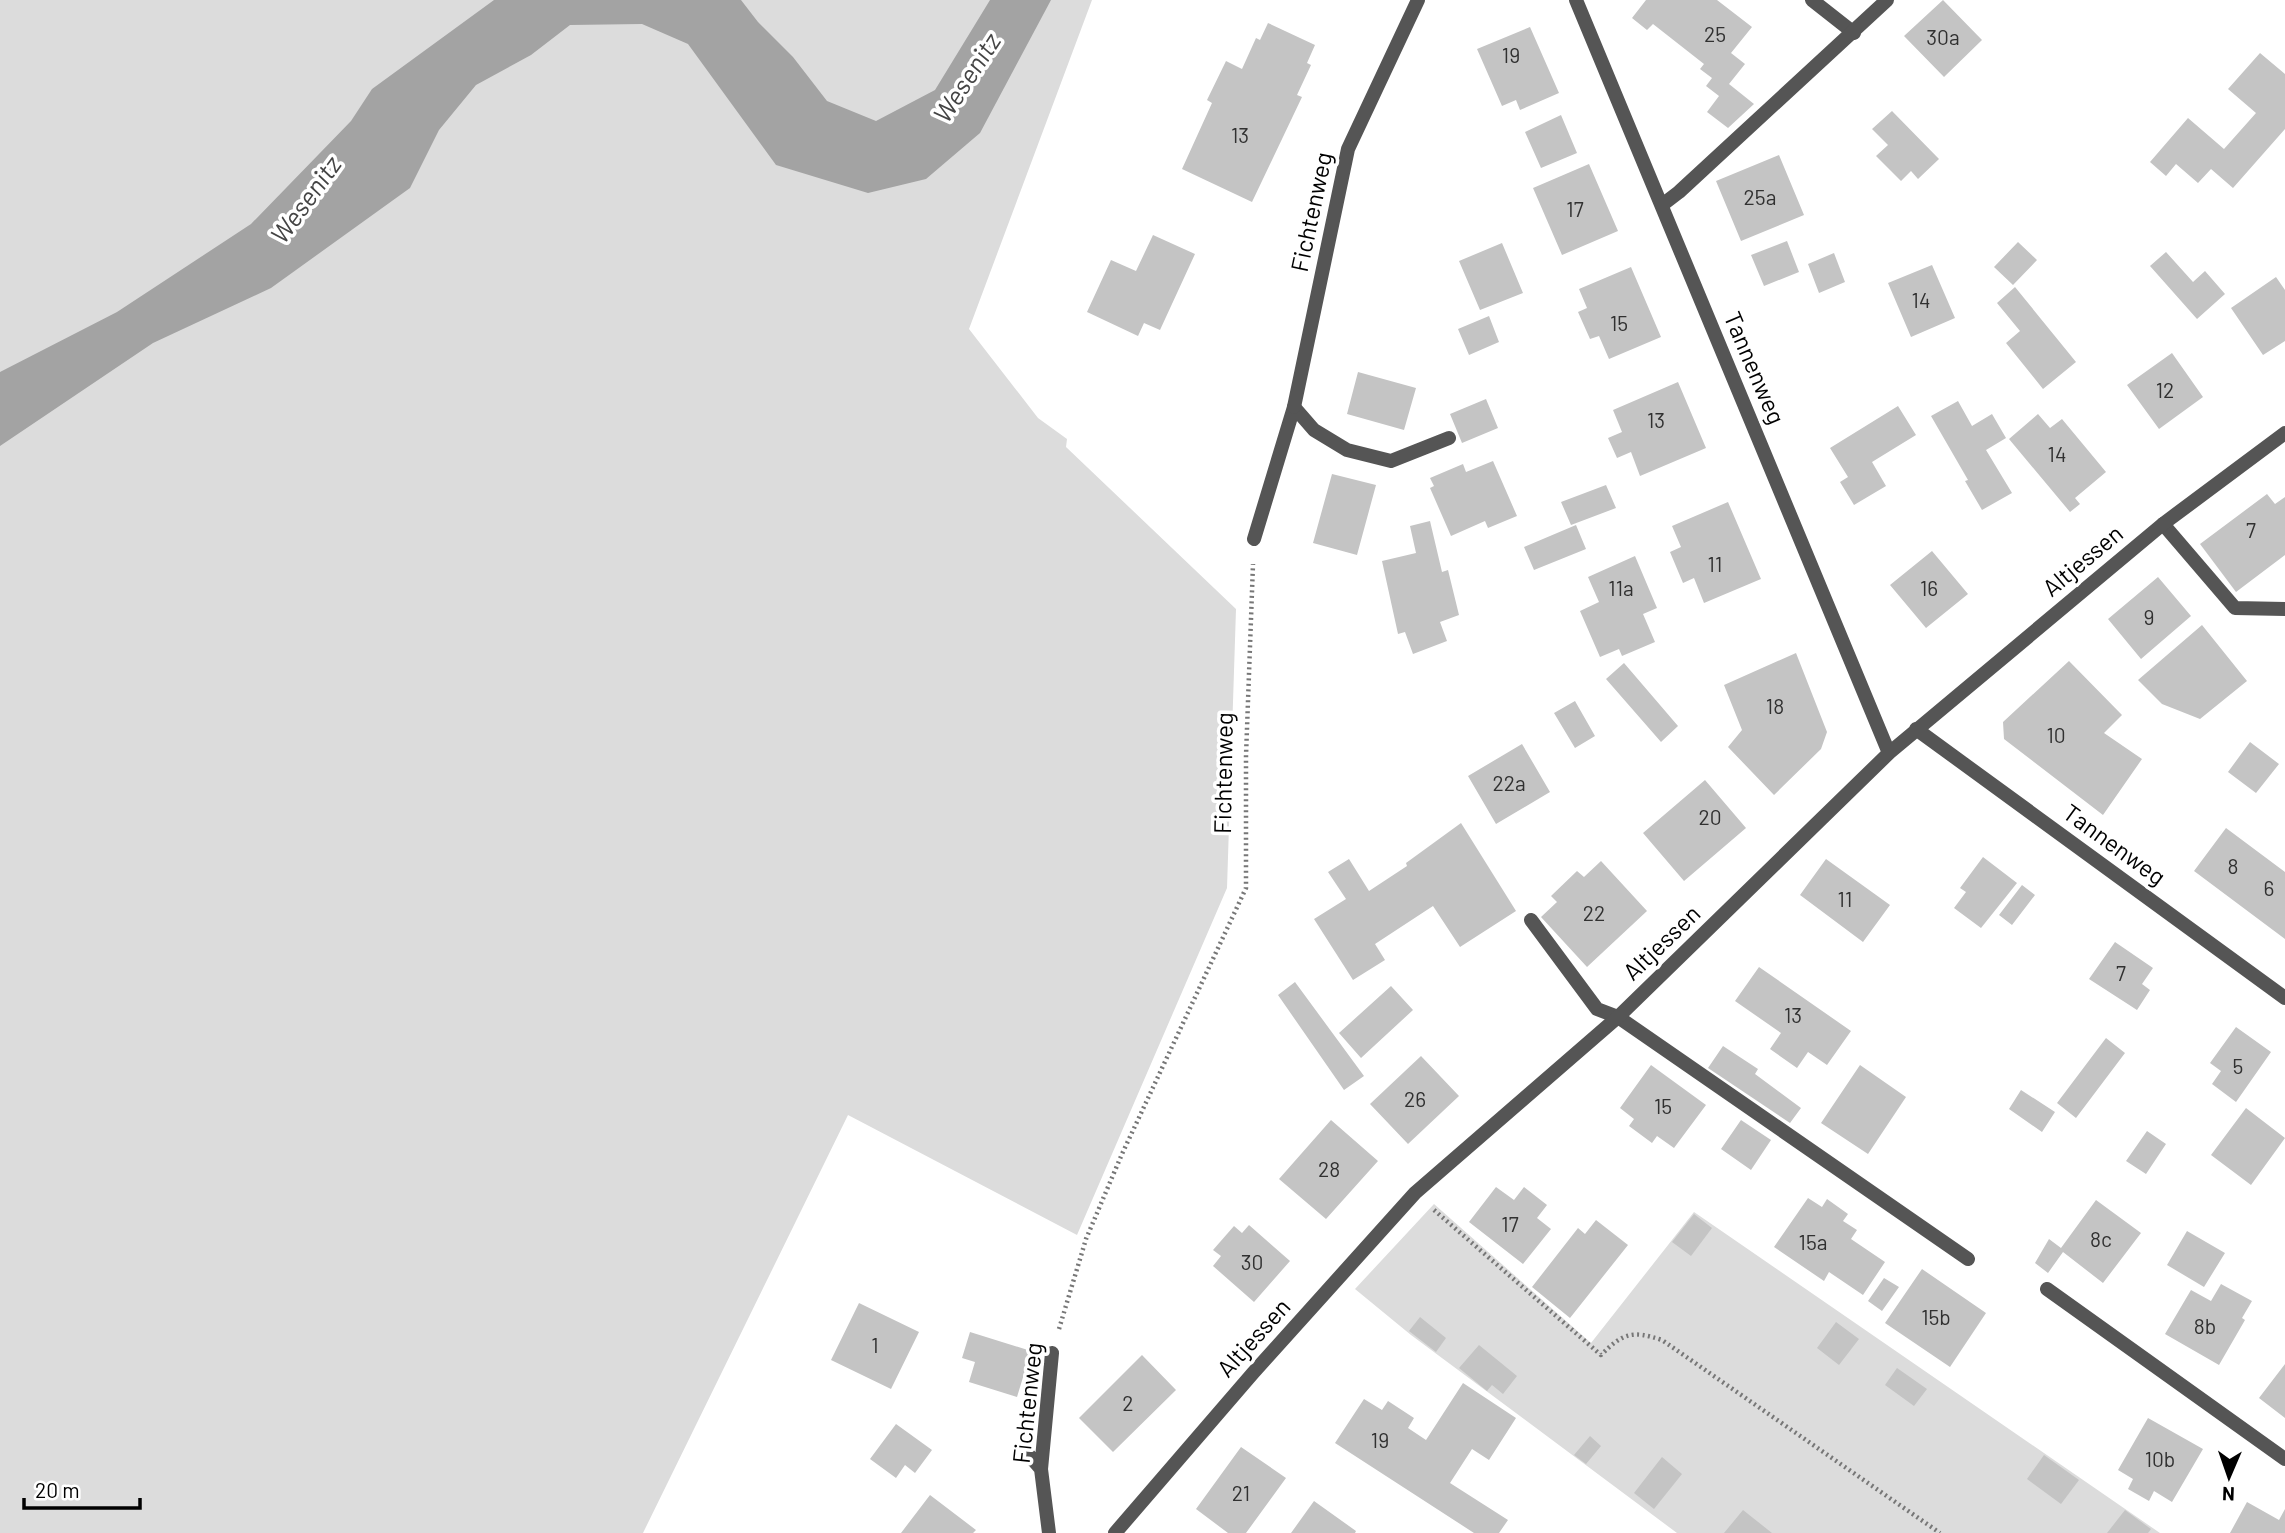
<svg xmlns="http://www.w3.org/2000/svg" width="2285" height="1533" font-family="Barlow,sans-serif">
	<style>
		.green { fill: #dcdcdc }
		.water { fill: #a3a3a3 }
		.building { fill: #c4c4c4 }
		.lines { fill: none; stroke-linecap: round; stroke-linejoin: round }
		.path { stroke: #777; stroke-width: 4.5; stroke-dasharray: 2 3.5; stroke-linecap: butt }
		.lane { stroke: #555; stroke-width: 14 }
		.street { stroke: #555; stroke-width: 14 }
		.labels { text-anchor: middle; stroke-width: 7; stroke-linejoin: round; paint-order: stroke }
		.number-label { font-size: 21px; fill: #313131 }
		.street-label { font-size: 24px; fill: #000; stroke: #fff }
		.water-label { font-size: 26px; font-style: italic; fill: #444; stroke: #fff }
	</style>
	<rect width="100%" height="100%" fill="#fff"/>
	<path class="green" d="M0 0H1092L969 329 1038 418 1067 439 1066 447 1236 609 1227 888 1077 1235 848 1115 643 1533H0Z
		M1434 1204 1591 1343 1694 1212 2160 1533H1677L1411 1335 1355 1289Z"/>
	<path class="water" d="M494 0H741L758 22 793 57 827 101 876 121 935 90 990 0H1051L980 133 926 179 868 193 776 165 688 44 642 24 570 25 531 55 476 85 439 130 410 188 271 288 153 343 0 446V372L117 312 251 224 351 121 372 89Z"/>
	<path class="building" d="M1646 0H1717L1752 27 1731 53 1745 64 1729 84 1754 104 1728 128 1707 112 1719 96 1706 86 1712 78 1700 69 1704 64 1653 24 1647 30 1632 18Z
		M1943 0 1982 40 1944 77 1904 36Z
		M1268 23 1315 45 1307 63 1311 65 1297 95 1302 97 1252 202 1182 169 1212 103 1207 100 1226 61 1242 69 1256 38 1260 40Z
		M1530 27 1559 93 1520 110 1516 100 1502 106 1477 49Z
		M2260 53 2285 74V129L2233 188 2211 169 2198 183 2176 164 2166 176 2150 162 2188 118 2224 149 2256 113 2228 89Z
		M1892 111 1939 159 1918 179 1911 171 1901 181 1876 156 1888 145 1872 129Z
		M1561 115 1577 153 1541 168 1525 132Z
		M1779 155 1804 215 1741 241 1716 181Z
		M1589 164 1618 231 1562 255 1533 188Z
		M1153 235 1195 254 1160 330 1144 323 1138 336 1087 312 1111 260 1136 271Z
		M1787 241 1799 272 1764 286 1751 255Z
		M2018 242 2037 260 2013 285 1994 267Z
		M1502 243 1523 293 1480 310 1459 261Z
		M2166 252 2193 282 2205 271 2225 294 2197 319 2150 266Z
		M1834 253 1845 282 1819 293 1808 264Z
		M1932 265 1955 318 1911 337 1888 283Z
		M1631 267 1661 337 1609 359 1599 336 1590 339 1578 312 1587 308 1579 289Z
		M2276 277 2285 290V341L2263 355 2231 308Z
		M2015 287 2076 362 2043 389 2006 343 2020 331 1997 303Z
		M1489 316 1499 342 1469 355 1458 329Z
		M2172 353 2203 397 2159 429 2127 385Z
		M1358 372 1416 388 1404 430 1347 414Z
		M1678 382 1706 448 1640 476 1631 452 1617 458 1608 438 1622 432 1613 410Z
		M1486 399 1498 428 1462 443 1450 414Z
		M1958 401 1972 426 1992 414 2006 438 1986 450 2012 493 1982 510 1965 481 1968 480 1931 416Z
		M1898 406 1916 435 1872 462 1886 486 1854 505 1840 482 1848 477 1830 448Z
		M2038 414 2050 428 2062 419 2106 472 2075 498 2080 504 2070 512 2009 439Z
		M1493 461 1517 516 1488 528 1485 521 1451 536 1430 488 1434 486 1430 478 1463 464 1466 472Z
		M1332 474 1376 485 1357 555 1313 543Z
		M1606 485 1616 508 1571 525 1561 502Z
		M2267 494 2275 504 2285 497V555L2236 592 2200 544Z
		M1728 502 1761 579 1704 603 1694 578 1683 583 1670 552 1681 547 1672 526Z
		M1430 521 1442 572 1448 570 1459 615 1440 622 1447 641 1413 654 1405 632 1398 634 1382 561 1416 553 1410 526Z
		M1576 525 1586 549 1534 570 1524 547Z
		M1932 551 1968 594 1926 628 1890 585Z
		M1635 556 1657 608 1643 614 1655 642 1622 656 1619 649 1600 657 1580 611 1599 602 1588 577Z
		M2158 577 2191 616 2141 659 2108 619Z
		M2202 625 2247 681 2200 719 2162 704 2138 680Z
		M1796 653 1827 732 1821 749 1774 795 1728 747 1742 730 1724 685Z
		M2069 661 2122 715 2104 733 2142 759 2103 815 2004 739 2003 722Z
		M1624 663 1678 726 1661 742 1606 679Z
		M1575 701 1595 736 1575 748 1554 713Z
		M2250 742 2279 764 2256 793 2228 772Z
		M1522 744 1550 792 1496 824 1468 776Z
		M1705 780 1746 828 1684 881 1643 833Z
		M1461 823 1516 911 1460 947 1433 906 1375 944 1385 960 1353 980 1314 919 1346 899 1328 872 1349 859 1369 891 1407 866 1406 863Z
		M2226 828 2285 872V939L2194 871Z
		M1983 857 2017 883 1981 928 1954 908 1966 892 1960 888Z
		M1826 859 1890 905 1863 942 1800 895Z
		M1601 861 1647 911 1587 967 1541 917 1557 902 1551 896 1577 871 1584 877Z
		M2022 885 2035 895 2012 925 1999 915Z
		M2115 942 2153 968 2142 984 2150 990 2137 1010 2089 979Z
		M1759 967 1851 1031 1827 1065 1808 1052 1797 1068 1770 1049 1781 1033 1735 1001Z
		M1295 982 1364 1076 1344 1090 1278 995Z
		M1391 986 1413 1010 1361 1058 1339 1033Z
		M2236 1027 2271 1052 2236 1102 2212 1084 2221 1071 2210 1063Z
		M2106 1038 2125 1053 2076 1118 2057 1103Z
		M1723 1046 1758 1069 1755 1074 1801 1108 1790 1123 1708 1068Z
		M1421 1056 1459 1096 1408 1144 1370 1104Z
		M1651 1065 1706 1105 1674 1148 1657 1136 1652 1143 1629 1126 1634 1119 1620 1108Z
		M1860 1065 1906 1097 1868 1154 1821 1123Z
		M2021 1090 2055 1112 2042 1132 2009 1109Z
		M2246 1108 2285 1138 2251 1185 2211 1155Z
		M1331 1120 1378 1161 1326 1219 1279 1179Z
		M1741 1120 1771 1140 1751 1170 1721 1149Z
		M2147 1131 2166 1144 2146 1174 2126 1161Z
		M1496 1187 1514 1200 1524 1187 1547 1205 1537 1218 1551 1229 1523 1264 1469 1222Z
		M1808 1198 1822 1207 1827 1199 1848 1214 1843 1221 1857 1230 1851 1239 1885 1262 1863 1295 1829 1272 1824 1281 1774 1247Z
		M2096 1200 2141 1233 2103 1283 2063 1252 2048 1273 2035 1263 2049 1239 2061 1248Z
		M1694 1214 1712 1228 1691 1256 1672 1242Z
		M1596 1220 1628 1245 1570 1318 1532 1287 1578 1228 1585 1234Z
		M1249 1225 1290 1261 1254 1302 1213 1266 1221 1256 1213 1250 1234 1226 1242 1233Z
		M2187 1231 2225 1253 2204 1287 2167 1265Z
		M1922 1269 1986 1313 1950 1367 1885 1323Z
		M1884 1278 1899 1287 1882 1311 1868 1301Z
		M2221 1284 2252 1301 2242 1318 2245 1320 2219 1365 2165 1334 2191 1290 2211 1301Z
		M859 1303 919 1332 891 1389 831 1360Z
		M1420 1317 1446 1338 1436 1352 1409 1331Z
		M1836 1322 1859 1339 1839 1365 1817 1348Z
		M970 1332 1031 1351 1017 1397 969 1382 975 1362 962 1358Z
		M1479 1345 1517 1376 1503 1394 1492 1385 1487 1391 1459 1368Z
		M1142 1355 1176 1390 1113 1452 1079 1418Z
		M2285 1364V1418L2259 1398Z
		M1897 1368 1927 1389 1914 1406 1885 1385Z
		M1463 1383 1516 1418 1489 1460 1472 1449 1450 1483 1508 1520 1499 1533H1474L1335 1443 1364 1399 1382 1410 1388 1401 1414 1418 1408 1428 1426 1440Z
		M2148 1418 2203 1449 2172 1502 2154 1491 2149 1501 2128 1489 2133 1479 2118 1470Z
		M896 1424 932 1450 915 1473 905 1465 896 1478 870 1459Z
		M1590 1436 1601 1446 1586 1464 1574 1455Z
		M1241 1447 1286 1478 1246 1533H1228L1196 1509Z
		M2044 1455 2079 1480 2061 1504 2027 1479Z
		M1662 1457 1682 1474 1654 1509 1634 1493Z
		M930 1495 976 1530 973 1533H901Z
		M1314 1501 1356 1531 1355 1533H1291Z
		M2247 1502 2279 1520 2285 1509V1533H2230Z
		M1743 1510 1772 1533H1724Z
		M2125 1510 2151 1529 2148 1533H2107Z"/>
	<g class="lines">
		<path class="path" d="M1434 1210 1601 1355C1623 1333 1632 1330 1662 1340L1940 1533
			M1059 1329 1086 1239 1122 1154 1246 888V756L1253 564"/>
		<path class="lane" d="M1812 0 1854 33
			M1294 407 1314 430 1347 450 1391 461 1449 438
			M2163 524 2235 608 2285 609
			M1254 539 1294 407
			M1531 920 1597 1009 1618 1017 1968 1259
			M2047 1289 2285 1459
			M1028 1454 1041 1469
			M1049 1533 1041 1469 1052 1353"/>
		<path class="street" d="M1576 0 1889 753
			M1662 205 1679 192 1887 0
			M1294 407 1348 149 1418 0
			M1916 729 2285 998
			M1115 1533 1253 1373 1415 1193 1618 1017 1889 753 2163 524 2285 433"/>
	</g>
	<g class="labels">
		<g class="number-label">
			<text x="1715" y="42">25</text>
			<text x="1943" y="45">30a</text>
			<text x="1511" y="63">19</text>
			<text x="1240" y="143">13</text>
			<text x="1760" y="205">25a</text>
			<text x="1575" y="217">17</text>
			<text x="1921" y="308">14</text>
			<text x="1619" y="331">15</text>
			<text x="2165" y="398">12</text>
			<text x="1656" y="428">13</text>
			<text x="2057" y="462">14</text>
			<text x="2251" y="538">7</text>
			<text x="1715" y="572">11</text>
			<text x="1621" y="596">11a</text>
			<text x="1929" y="596">16</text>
			<text x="2149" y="625">9</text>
			<text x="1775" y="714">18</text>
			<text x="2056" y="743">10</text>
			<text x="1509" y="791">22a</text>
			<text x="1710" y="825">20</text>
			<text x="2233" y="874">8</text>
			<text x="2269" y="896">6</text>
			<text x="1845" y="907">11</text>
			<text x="1594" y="921">22</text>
			<text x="2121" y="981">7</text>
			<text x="1793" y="1023">13</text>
			<text x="2238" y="1074">5</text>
			<text x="1415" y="1107">26</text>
			<text x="1663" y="1114">15</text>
			<text x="1329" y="1177">28</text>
			<text x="1510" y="1232">17</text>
			<text x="2101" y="1247">8c</text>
			<text x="1813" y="1250">15a</text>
			<text x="1252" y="1270">30</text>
			<text x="1936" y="1325">15b</text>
			<text x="2205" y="1334">8b</text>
			<text x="875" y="1353">1</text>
			<text x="1128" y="1411">2</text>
			<text x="1380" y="1448">19</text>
			<text x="2160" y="1467">10b</text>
			<text x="1241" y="1501">21</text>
		</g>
		<g class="street-label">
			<text transform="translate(1312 212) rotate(-78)" y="8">Fichtenweg</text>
			<text transform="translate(1754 368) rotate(67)" y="8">Tannenweg</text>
			<text transform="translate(2083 561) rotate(-40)" y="8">Altjessen</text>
			<text transform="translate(1224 773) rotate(-89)" y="8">Fichtenweg</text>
			<text transform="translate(2114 845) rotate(36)" y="8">Tannenweg</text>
			<text transform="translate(1662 943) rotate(-44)" y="8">Altjessen</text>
			<text transform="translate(1254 1338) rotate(-48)" y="8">Altjessen</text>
			<text transform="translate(1028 1403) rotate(-84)" y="8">Fichtenweg</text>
		</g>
		<g class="water-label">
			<text transform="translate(967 78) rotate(-57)" y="9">Wesenitz</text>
			<text transform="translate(306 200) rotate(-54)" y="9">Wesenitz</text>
		</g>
	</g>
	<g transform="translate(2229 1477) rotate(182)" stroke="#ffffff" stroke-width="5" paint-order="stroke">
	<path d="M0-5L12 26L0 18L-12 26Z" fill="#000000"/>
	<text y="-10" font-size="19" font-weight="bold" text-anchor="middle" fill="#000000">N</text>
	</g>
	<path d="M24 1498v10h116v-10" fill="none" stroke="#000000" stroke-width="3.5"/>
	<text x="35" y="1498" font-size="21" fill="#000000" stroke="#ffffff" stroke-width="5" paint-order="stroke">20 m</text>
</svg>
